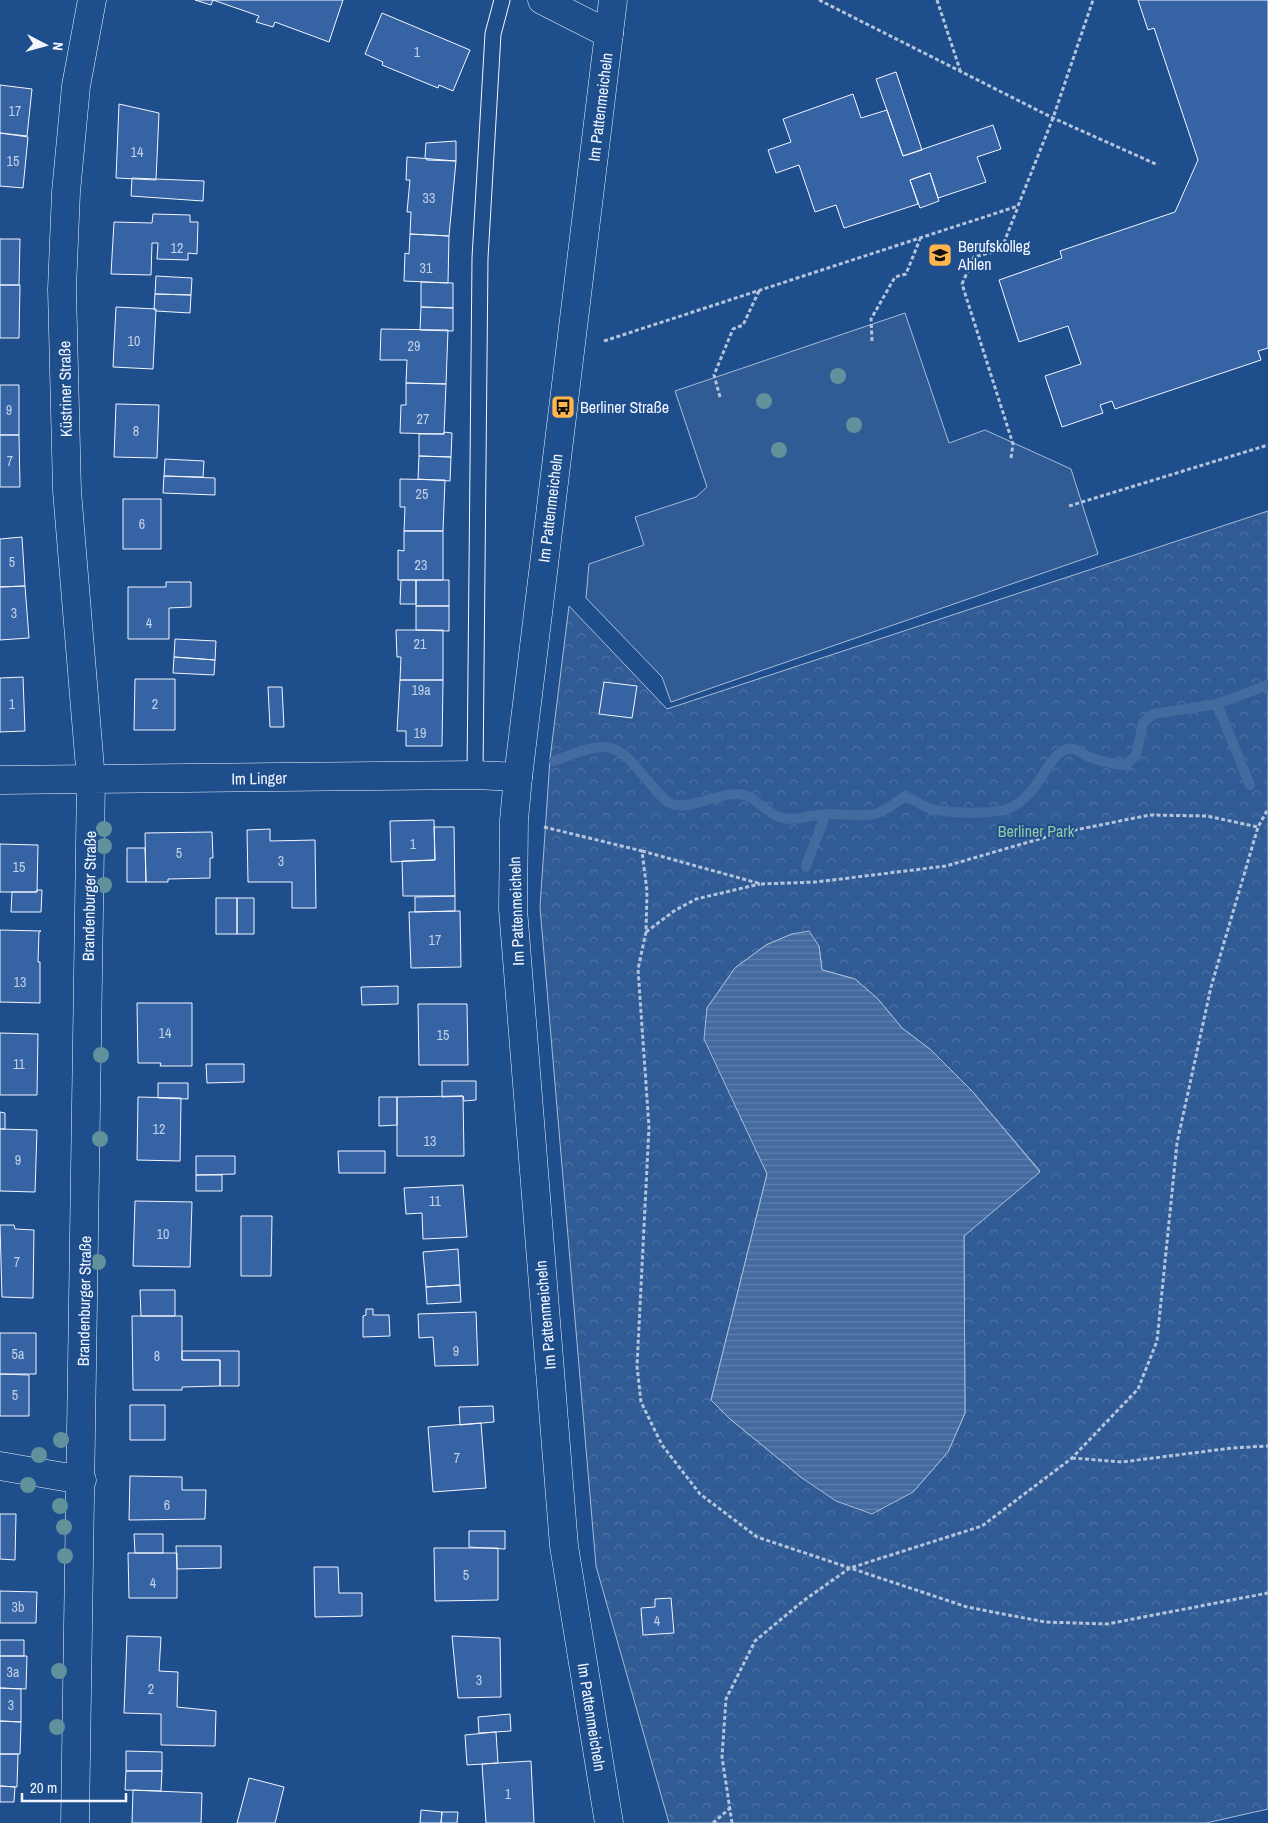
<svg xmlns="http://www.w3.org/2000/svg" width="1268" height="1823" font-family="'Archivo Narrow',sans-serif">
	<style>
		.park { fill: url(#park-crowns); stroke: #a8bbd7; fill-rule: evenodd }
		.built { fill: #305b95; stroke: #a8bbd7 }
		.water { fill: url(#water-rules); stroke: #a8bbd7 }
		.lines { fill: none; stroke-linecap: round; stroke-linejoin: round }
		.stream { stroke: #446ba0; stroke-width: 10 }
		.building { fill: #3563a3; stroke: #f2f6ff }
		.lane-casing { stroke: #f2f6ff; stroke-width: 17 }
		.street-casing { stroke: #f2f6ff; stroke-width: 29 }
		.secondary-casing { stroke: #f2f6ff; stroke-width: 29 }
		.path { stroke: #b3c4dc; stroke-width: 3; stroke-dasharray: 4 2.5; stroke-linecap: butt }
		.lane { stroke: #1f4e8c; stroke-width: 15 }
		.street { stroke: #1f4e8c; stroke-width: 28 }
		.secondary { stroke: #1f4e8c; stroke-width: 28 }
		.tree { fill: #61919a }
		.labels { text-anchor: middle; stroke-width: 4; stroke-linejoin: round; paint-order: stroke }
		.number-label { font-size: 14px; fill: #c3d1e8 }
		.street-label { font-size: 16px; fill: #f2f6ff; stroke: #1f4e8c }
		.poi-label { font-size: 16px; fill: #f2f6ff; stroke: #1f4e8c; text-anchor: start }
		.park-label { font-size: 16px; fill: #97c8a6; stroke: #1f4e8c }
	</style>
	<defs>
		<pattern id="park-crowns" width="20" height="18" patternUnits="userSpaceOnUse" patternTransform="scale(1.25)"><rect width="20" height="18" fill="#305b95"/><path d="M2 6a3 3 0 1 1 6 0M12 15a3 3 0 1 1 6 0" fill="none" stroke="#4e73a5"/></pattern>
		<pattern id="water-rules" width="6" height="5" patternUnits="userSpaceOnUse" patternTransform="scale(1.25)"><rect width="6" height="5" fill="#446ba0"/><path d="M0 2.5h6" fill="none" stroke="#5f81ae"/></pattern>
	</defs>
	<rect width="100%" height="100%" fill="#1f4e8c"/>
	<path class="park" d="M1268 511V1809L1206 1823H669L596 1566 540 907 550 759 569 606 667 709ZM792 934 819 946 822 970 855 979 878 999 902 1028 931 1050 972 1091 1040 1171 964 1236 965 1413 948 1452 913 1492 802 1478 729 1418 711 1400 767 1174 707 1008 735 968 766 945Z"/>
	<path class="built" d="M905 313 949 443 985 430 1071 469 1098 554 671 702 662 677 586 598 589 564 644 545 635 517 696 497 707 487 675 391Z"/>
	<path class="water" d="M809 931 819 946 822 970 855 979 878 999 902 1028 931 1050 972 1091 1040 1172 964 1236 965 1413 948 1452 913 1492 872 1514 836 1501 802 1478 729 1418 711 1400 767 1174 704 1039 707 1008 735 968 766 945 792 934Z"/>
	<g class="lines">
		<path class="stream" d="M1217 704 1250 785
			M554 761C615 738 614 741 655 789 661 796 666 803 675 805 691 809 718 793 738 794 755 795 763 810 777 816 791 823 810 815 825 814 843 813 862 818 878 813 887 810 896 802 904 797 917 799 915 802 924 806 940 814 987 814 1004 810 1038 802 1048 751 1068 749 1077 747 1084 756 1092 758 1103 762 1114 764 1126 765L1136 755 1143 723 1153 714 1217 704 1268 685
			M806 867C811 848 821 833 825 814"/>
	</g>
	<path class="building" d="M195 0H213L211 5Z
		M213 0H343L329 42 275 22 273 27 256 22 259 16Z
		M1138 0H1268V348L1258 351 1261 360 1115 409 1112 401 1100 405 1103 413 1062 427 1045 376 1081 364 1068 326 1019 342 999 280 1062 258 1060 251 1175 212 1198 160 1154 28 1148 30Z
		M382 13 470 50 453 91 439 85 438 88 382 65 383 62 365 54Z
		M896 72 922 150 903 156 876 79Z
		M0 85 32 89 27 136 0 133Z
		M853 94 861 118 887 110 903 156 993 125 1001 149 977 157 986 182 938 198 930 173 910 180 918 204 844 228 836 205 815 212 799 165 776 173 768 150 791 142 783 119Z
		M119 104 159 113 156 180 116 178Z
		M0 133 28 137 23 188 0 186Z
		M456 141V161L427 160 425 157 426 143Z
		M407 157 456 161 449 236 410 234 411 212H407L410 180H406Z
		M930 173 939 201 920 208 910 180Z
		M132 178 204 181 203 201 131 196Z
		M153 214 190 215V222H198L197 254 188 253V260L157 259 158 243H152L151 275 111 274 114 222 152 223Z
		M410 234 449 236 448 283 404 281 405 253 409 254Z
		M0 239H20L19 285H0Z
		M156 276 192 278 191 295 155 294Z
		M421 282 453 283V308L421 307Z
		M0 285H20L19 338H0Z
		M155 294 191 295 190 313 156 311 154 309Z
		M116 307 156 309 153 369 113 367Z
		M421 307 453 308V331L420 330Z
		M381 329 448 330 446 384 406 383 407 360H380Z
		M406 383 446 384 444 434 400 433 401 405H406Z
		M0 385H19V435H0Z
		M116 404 159 405 157 458 114 457Z
		M444 432 452 433 451 457 419 456V434H444Z
		M0 435H19L20 487H0Z
		M419 456 451 457 450 481 418 479Z
		M165 459 204 461 203 477 164 476Z
		M164 476 215 478V495L163 493Z
		M400 479 445 480 443 531H404L405 507H400Z
		M123 499H161V549H123Z
		M404 531H443V580H398V550L404 551Z
		M22 537 25 586 0 587V539Z
		M401 580H416V604H400Z
		M416 580H449V606H416Z
		M166 582H191V607L169 608V639H128V587H166Z
		M25 586 29 638 0 640V587Z
		M416 606H449V631L416 630Z
		M396 630H443V680H400L401 657H397Z
		M175 639 216 641 215 660 174 657Z
		M174 657 215 660 214 675 173 673Z
		M23 677 25 731 0 732V678Z
		M135 679H175V730H134Z
		M400 680H443L442 746H406V731H397Z
		M604 682 637 686 632 718 599 714Z
		M268 687H282L284 727H270Z
		M434 820 435 860 391 862 390 821Z
		M434 827H454L455 896H403L402 861 435 860Z
		M270 829V841L315 840 316 908H292V882H248L247 830Z
		M212 832 213 858H210V878L168 879V882H146L145 833Z
		M0 844 38 845 37 892H0Z
		M127 848H145L146 882H127Z
		M37 890H42L41 912H11L12 892H37Z
		M455 896V911L415 912V897Z
		M216 898H237V934H216Z
		M237 898H254V934H237Z
		M460 911 461 967 411 968 409 912Z
		M0 930 41 931 39 932 38 962H40V1003L0 1002Z
		M398 986V1004L362 1005 361 987Z
		M137 1003H192V1066H160L161 1063H138Z
		M418 1004H467L468 1065H419Z
		M0 1033 38 1034 37 1095H0Z
		M206 1064H244V1082L207 1083Z
		M442 1081H476V1100L464 1101 463 1096 442 1097Z
		M158 1083H188V1099L158 1098Z
		M463 1096 464 1156H397V1097Z
		M138 1097 181 1098 180 1161 137 1160Z
		M379 1097H397V1125L379 1126Z
		M0 1112 5 1113V1129H0Z
		M0 1129 37 1130 35 1192 0 1191Z
		M338 1151H385V1173H339Z
		M196 1156H235V1174L196 1175Z
		M196 1175H222V1191H196Z
		M463 1185 467 1237 423 1239 422 1213 406 1214 404 1188Z
		M135 1201 192 1202 190 1267 133 1266Z
		M241 1216H272L271 1276H241Z
		M0 1225H14L15 1229 34 1230 33 1298 2 1297Z
		M458 1249 460 1285 426 1287 423 1252Z
		M460 1285 461 1302 427 1304 426 1287Z
		M140 1290H175V1316H141Z
		M366 1309H373V1315H389L390 1336 363 1337V1316L366 1315Z
		M476 1312 478 1365 435 1366 433 1337 419 1338 418 1314Z
		M132 1316H182V1360H220V1386L182 1387V1390H133Z
		M0 1333H36V1374H0Z
		M182 1351H239V1386H220V1360H182Z
		M0 1374 29 1375V1416H0Z
		M130 1405H165V1440H130Z
		M493 1406 494 1422 460 1425 459 1407Z
		M481 1423 486 1488 433 1492 428 1427Z
		M130 1476 182 1477V1490H206L205 1519 129 1520Z
		M0 1514H16L15 1560 0 1559Z
		M469 1531H505V1549L469 1547Z
		M134 1534H163V1553H135Z
		M176 1546H221V1568L177 1569Z
		M434 1548H498V1600L435 1601Z
		M128 1553H177V1598H129Z
		M314 1567H338L339 1593H362V1616L315 1617Z
		M0 1591 37 1592 36 1623H0Z
		M671 1598 674 1633 643 1635 641 1608 655 1607V1599Z
		M127 1636 161 1637 159 1671 178 1672 177 1707 216 1711 215 1746 161 1745V1714L124 1713Z
		M452 1636 500 1638 501 1697 458 1698Z
		M0 1640H24V1656H0Z
		M0 1656H27L26 1689 0 1688Z
		M0 1688 21 1689V1722L0 1721Z
		M510 1714 511 1731 479 1733 478 1717Z
		M0 1721 21 1722 20 1754H0Z
		M496 1732 498 1763 467 1765 465 1735Z
		M126 1751 162 1752V1771H126Z
		M0 1754H18L17 1787 0 1786Z
		M531 1761 534 1823H486L482 1764Z
		M126 1771H162L161 1791 125 1790Z
		M249 1778 284 1787 275 1823H237Z
		M0 1786 15 1787 14 1802H0Z
		M133 1790 202 1793 201 1823H132Z
		M421 1810 442 1812 441 1823H420Z
		M442 1812H458L457 1823H441Z"/>
	<g class="lines">
		<g class="lane-casing">
			<path id="lane" d="M475 775 480 258 493 34 502 0"/>
		</g>
		<g class="street-casing">
			<path id="street" d="M542 0 609 34
				M0 780 475 775 518 777
				M0 1466 82 1480
				M75 1823 91 780 67 491 62 289 66 192 76 86 92 0"/>
		</g>
		<g class="secondary-casing">
			<path id="secondary" d="M609 1823 564 1546 513 909 514 820 518 777 613 0"/>
		</g>
		<path class="path" d="M819 0 1053 118 1158 165
			M937 0 960 70
			M604 341 1018 206 1053 118 1093 0
			M872 341 871 319 895 277 906 274 920 239
			M720 397 714 375 733 329 743 325 759 291
			M1011 458 1013 444 962 284 974 257 1001 250 1018 207
			M1069 506 1268 445
			M544 827 642 851 647 891 646 932 638 969 649 1127 637 1366 641 1402 662 1445 700 1494 757 1537 967 1607 1045 1622 1107 1624 1268 1593
			M642 851 761 884 816 882 946 866 1060 833 1150 815 1207 816 1258 827
			M646 932 674 911 696 899 760 884
			M1072 1458 1122 1462 1232 1448 1268 1446
			M713 1823 729 1809
			M732 1823 722 1757 726 1699 755 1641 803 1601 850 1568 982 1526 1072 1458 1138 1389 1157 1341 1177 1143 1211 987 1258 827 1268 809"/>
		<use href="#lane" class="lane"/>
		<use href="#street" class="street"/>
		<use href="#secondary" class="secondary"/>
	</g>
	<g class="tree">
		<circle cx="838" cy="376" r="8"/>
		<circle cx="764" cy="401" r="8"/>
		<circle cx="854" cy="425" r="8"/>
		<circle cx="779" cy="450" r="8"/>
		<circle cx="104" cy="829" r="8"/>
		<circle cx="104" cy="846" r="8"/>
		<circle cx="104" cy="885" r="8"/>
		<circle cx="101" cy="1055" r="8"/>
		<circle cx="100" cy="1139" r="8"/>
		<circle cx="98" cy="1262" r="8"/>
		<circle cx="61" cy="1440" r="8"/>
		<circle cx="39" cy="1455" r="8"/>
		<circle cx="28" cy="1485" r="8"/>
		<circle cx="60" cy="1506" r="8"/>
		<circle cx="64" cy="1527" r="8"/>
		<circle cx="65" cy="1556" r="8"/>
		<circle cx="59" cy="1671" r="8"/>
		<circle cx="57" cy="1727" r="8"/>
	</g>
	<defs>
		<g id="school-square" transform="scale(1.25)"><rect x="-9" y="-9" width="18" height="18" rx="4" fill="#ffb74d" stroke="#1f4e8c"/><path d="M0-5L7-2L0 1L-7-2ZM-4 1L0 2.5L4 1V4Q0 6-4 4Z" fill="#111"/></g>
		<g id="bus-square" transform="scale(1.25)"><rect x="-9" y="-9" width="18" height="18" rx="4" fill="#ffb74d" stroke="#1f4e8c"/><path d="M-5-6H5V4H4V6H2V4H-2V6H-4V4H-5ZM-3.5-4V0h7V-4ZM-3.5 1.2v1.5H-2V1.2ZM2 1.2v1.5H3.5V1.2Z" fill="#111"/></g>
	</defs>
	<g fill-rule="evenodd">
		<use href="#school-square" x="940" y="255"/>
		<use href="#bus-square" x="563" y="407"/>
	</g>
	<g class="labels">
		<g class="number-label">
			<text x="417" y="57">1</text>
			<text x="15" y="116">17</text>
			<text x="137" y="157">14</text>
			<text x="13" y="166">15</text>
			<text x="429" y="203">33</text>
			<text x="177" y="253">12</text>
			<text x="426" y="273">31</text>
			<text x="134" y="346">10</text>
			<text x="414" y="351">29</text>
			<text x="9" y="415">9</text>
			<text x="423" y="424">27</text>
			<text x="136" y="436">8</text>
			<text x="10" y="466">7</text>
			<text x="422" y="499">25</text>
			<text x="142" y="529">6</text>
			<text x="12" y="567">5</text>
			<text x="421" y="570">23</text>
			<text x="14" y="618">3</text>
			<text x="149" y="628">4</text>
			<text x="420" y="649">21</text>
			<text x="421" y="695">19a</text>
			<text x="12" y="709">1</text>
			<text x="155" y="709">2</text>
			<text x="420" y="738">19</text>
			<text x="413" y="849">1</text>
			<text x="179" y="858">5</text>
			<text x="281" y="866">3</text>
			<text x="19" y="872">15</text>
			<text x="435" y="945">17</text>
			<text x="20" y="987">13</text>
			<text x="165" y="1038">14</text>
			<text x="443" y="1040">15</text>
			<text x="19" y="1069">11</text>
			<text x="159" y="1134">12</text>
			<text x="430" y="1146">13</text>
			<text x="18" y="1165">9</text>
			<text x="435" y="1206">11</text>
			<text x="163" y="1239">10</text>
			<text x="17" y="1267">7</text>
			<text x="456" y="1356">9</text>
			<text x="18" y="1359">5a</text>
			<text x="157" y="1361">8</text>
			<text x="15" y="1400">5</text>
			<text x="457" y="1463">7</text>
			<text x="167" y="1510">6</text>
			<text x="466" y="1580">5</text>
			<text x="153" y="1588">4</text>
			<text x="18" y="1612">3b</text>
			<text x="657" y="1626">4</text>
			<text x="13" y="1677">3a</text>
			<text x="479" y="1685">3</text>
			<text x="151" y="1694">2</text>
			<text x="11" y="1710">3</text>
			<text x="508" y="1799">1</text>
		</g>
		<g class="street-label">
			<text transform="translate(600 107) rotate(-83)" y="6">Im Pattenmeicheln</text>
			<text transform="translate(65 389) rotate(-91)" y="6">Küstriner Straße</text>
			<text transform="translate(550 508) rotate(-83)" y="6">Im Pattenmeicheln</text>
			<text transform="translate(259 778) rotate(-1)" y="6">Im Linger</text>
			<text transform="translate(89 896) rotate(-89)" y="6">Brandenburger Straße</text>
			<text transform="translate(516 911) rotate(-92)" y="6">Im Pattenmeicheln</text>
			<text transform="translate(84 1301) rotate(-89)" y="6">Brandenburger Straße</text>
			<text transform="translate(545 1315) rotate(-95)" y="6">Im Pattenmeicheln</text>
			<text transform="translate(592 1717) rotate(81)" y="6">Im Pattenmeicheln</text>
		</g>
		<g class="poi-label">
			<text x="958" y="252">Berufskolleg<tspan x="958" dy="18">Ahlen</tspan></text>
			<text x="580" y="413">Berliner Straße</text>
		</g>
		<g class="park-label">
			<text x="1036" y="837">Berliner Park</text>
		</g>
	</g>
	<g transform="translate(45 45) rotate(96)" stroke="#1f4e8c" stroke-width="4" paint-order="stroke">
	<path d="M0-4L9 19L0 12L-9 19Z" fill="#f2f6ff"/>
	<text y="-8" font-size="14" font-weight="bold" text-anchor="middle" fill="#f2f6ff">N</text>
	</g>
	<path d="M22 1793v8h104v-8" fill="none" stroke="#f2f6ff" stroke-width="2.5"/>
	<text x="30" y="1793" font-size="15" fill="#f2f6ff" stroke="#1f4e8c" stroke-width="4" paint-order="stroke">20 m</text>
</svg>
